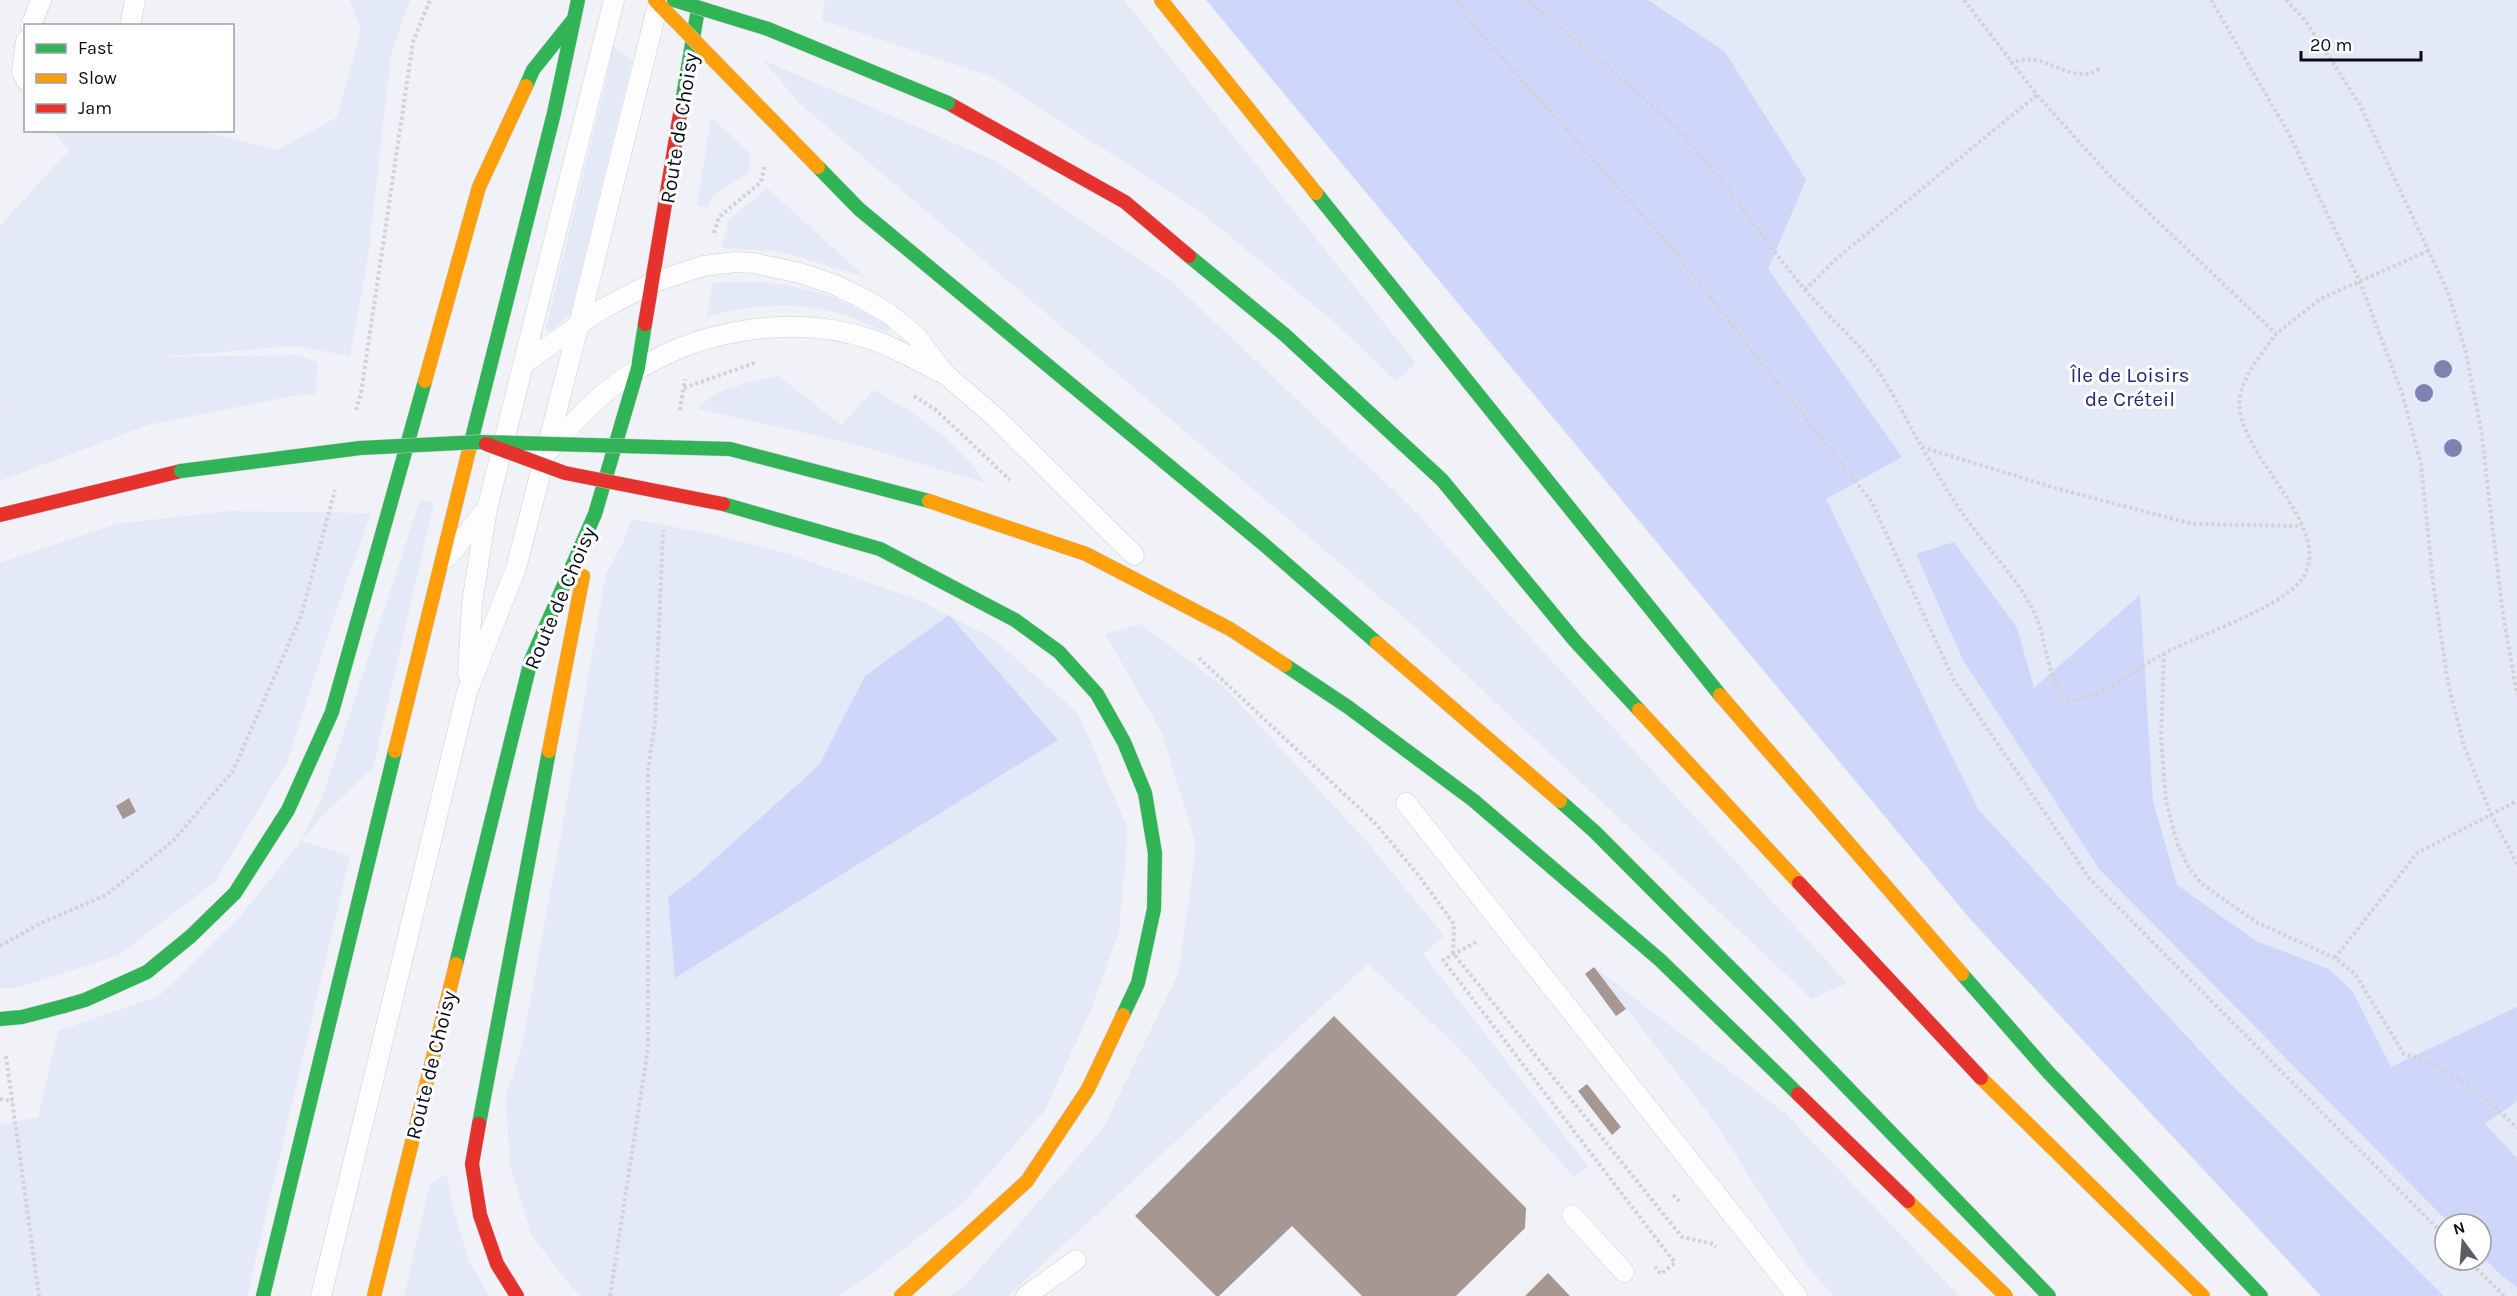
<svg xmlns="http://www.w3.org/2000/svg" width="2517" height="1296" font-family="Karla,sans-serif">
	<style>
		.green { fill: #e4e9f8; fill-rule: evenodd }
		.forest { fill: #ced6f9 }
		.building { fill: #a59892 }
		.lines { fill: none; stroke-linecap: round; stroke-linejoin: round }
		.lane-casing { stroke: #ccced7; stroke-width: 21 }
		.fast-casing { stroke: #ccced7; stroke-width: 15 }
		.slow-casing { stroke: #ccced7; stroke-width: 15 }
		.jam-casing { stroke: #ccced7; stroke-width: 15 }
		.path { stroke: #d2d2d4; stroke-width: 4; stroke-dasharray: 3 3; stroke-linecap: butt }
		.lane { stroke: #fdfdfe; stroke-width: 20 }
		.fast { stroke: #30b455; stroke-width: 14 }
		.slow { stroke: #ff9f0a; stroke-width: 14 }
		.jam { stroke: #e5322d; stroke-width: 14 }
		.fast-bridge-casing { stroke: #ccced7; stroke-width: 15; stroke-linecap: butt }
		.slow-bridge-casing { stroke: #ccced7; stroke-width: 15; stroke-linecap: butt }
		.jam-bridge-casing { stroke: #ccced7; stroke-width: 15; stroke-linecap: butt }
		.fast-bridge { stroke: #30b455; stroke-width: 14 }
		.slow-bridge { stroke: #ff9f0a; stroke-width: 14 }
		.jam-bridge { stroke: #e5322d; stroke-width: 14 }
		.tree { fill: #7f82b1 }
		.labels { text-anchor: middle; stroke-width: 6; stroke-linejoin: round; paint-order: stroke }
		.street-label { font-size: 21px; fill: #0a0c18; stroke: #fff }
		.park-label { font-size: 21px; fill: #222778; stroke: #fff }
	</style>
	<rect width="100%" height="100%" fill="#f1f2f7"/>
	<path class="green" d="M350 0H410L391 55 368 257 350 356 295 346 160 357 298 355 317 362 316 394 292 396 148 425 0 481V406L5 404 0 405V226L69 150 54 132 200 131 278 150 337 117 361 30Z
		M825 0H1124L1416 363 1396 381 1334 322 1197 209 990 76 822 20Z
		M1312 0H2517V1296H2428L1978 809ZM2445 1224H2481V1260H2445Z
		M612 45 632 60 570 315 550 331H547L546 327 607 77Z
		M763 60 993 160 1172 282 1409 505 1847 983 1812 999 1416 628 799 103Z
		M711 117 751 154 748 174 713 195 707 208 697 205Z
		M767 188 865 277 779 251 721 248 729 220Z
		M757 282C809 286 848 299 891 328L888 333C868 324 848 315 827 310 790 302 742 305 707 317L712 283Z
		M779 376 841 425 874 390C917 414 958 441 986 483L850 443 698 409C716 387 751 382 779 376Z
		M420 500 434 502 373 768 322 816 302 841 350 856 247 1296H0V1125L38 1117 58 1031 159 996 237 920 301 841 322 798Z
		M229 511 371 513 332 623 288 760 216 881 119 955 17 988H0V563L116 524Z
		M632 519 716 535 789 554 921 601 994 639 1078 713 1128 829 1119 932 1090 1012 1045 1110 963 1203 859 1283 837 1296H583L572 1288 532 1236 510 1166 506 1096 521 1050 559 846 606 573 621 547Z
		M1141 624 1226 689 1370 845 1444 936 1423 954 1588 1166 1574 1177 1454 1043 1368 964 1008 1296H950L965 1286 1103 1128 1179 972 1196 845 1162 733 1105 634Z
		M1594 967 1785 1113 1959 1296H1834L1808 1268 1711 1117Z
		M447 1174 453 1208 469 1262 490 1296H404L430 1184Z"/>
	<path class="forest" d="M1206 0H1648L1725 52 1806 180 1768 269 1902 457 1826 499 1978 809 2231 1084 2444 1296H2321L1970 919Z
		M1954 542 2017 628 2034 688 2140 595 2153 801 2177 885 2256 941 2329 969 2353 992 2391 1067 2517 1007V1101L2485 1124 2517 1158V1287L2503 1277 2481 1255V1224H2450L2100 870 1963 660 1916 554Z
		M949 615 1058 740 675 978 668 897 695 877 819 765 865 676Z"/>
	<path class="building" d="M129 798 136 812 123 819 116 806Z
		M1594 967 1626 1009 1616 1016 1585 974Z
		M1334 1016 1526 1208 1525 1228 1456 1296H1362L1292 1226 1219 1296H1216L1135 1216Z
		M1587 1084 1621 1127 1612 1135 1578 1091Z
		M1548 1273 1570 1296H1525Z"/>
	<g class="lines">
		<g class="lane-casing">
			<path id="lane" d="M31 26 41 0
				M130 26 135 0
				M26 41 22 71 26 80
				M523 364 602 309 654 282 703 266 735 262 753 263 800 273 833 284 860 297 888 313 916 336 945 374 994 416 1134 555
				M552 448C577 417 605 388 640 368 706 328 796 315 870 339 894 347 917 360 940 372
				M447 558 485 511
				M468 674 472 603 487 509 614 0
				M1406 803 1797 1296
				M1572 1215 1624 1272
				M321 1296 467 692 516 568 579 324 659 0
				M1026 1296 1076 1260"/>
		</g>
		<g class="fast-casing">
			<path id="fast" d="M526 86 533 70 573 20
				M681 108 697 15
				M1316 193 1720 695
				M1189 256 1285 335 1442 480 1575 641 1639 710
				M469 450 554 113 578 0
				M723 504 880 549 1015 620 1059 652 1097 694 1124 742 1145 793 1155 853 1154 909 1138 983 1123 1015
				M456 964 531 660 595 514 638 368 645 324
				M1962 974 2048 1072 2261 1296
				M64 1006 85 1000 147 972 191 936 235 893 288 810 332 712 425 381
				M1782 1020 2049 1296
				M479 1124 549 751
				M263 1296 395 751"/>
		</g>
		<g class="slow-casing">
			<path id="slow" d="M1161 0 1316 193
				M425 381 479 187 526 86
				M1720 695 1962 974
				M1639 710 1799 883
				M395 751 469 450
				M549 751 583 576
				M1981 1078 2203 1296
				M374 1296 456 964
				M901 1296 1027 1181 1088 1089 1123 1015"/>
		</g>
		<g class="jam-casing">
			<path id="jam" d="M948 103 1125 202 1189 256
				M645 324 681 108
				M0 515 181 471
				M1799 883 1981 1078
				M479 1124 472 1164 480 1215 497 1264 517 1296"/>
		</g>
		<path class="path" d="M1457 0 1473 25 1664 239 1871 501 1954 680 2090 879 2445 1236
			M1528 0C1559 27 1591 53 1622 80 1647 101 1674 123 1695 148 1734 194 1767 245 1806 291 1827 316 1855 338 1874 365 1892 390 1906 419 1921 446 1937 473 1952 500 1971 525 1993 555 2023 585 2037 619 2045 638 2050 690 2067 699 2086 708 2145 663 2163 654 2196 636 2283 607 2302 579 2338 526 2230 451 2240 396 2244 374 2263 352 2276 334
			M1964 0 2037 95 2109 175 2276 334 2320 299 2430 250
			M2211 0 2289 134 2360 282 2402 393 2421 464 2433 582 2448 683 2464 746 2491 814 2517 864
			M2286 0 2305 20 2360 105 2448 292 2465 349 2481 429 2502 608 2517 695
			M2010 63C2020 60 2030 58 2040 61 2058 66 2082 83 2100 68
			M714 233 719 217 761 182 765 165
			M1805 290 1837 258 2037 95
			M684 388 757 362
			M914 396 936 410 1010 480
			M356 410 361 393 413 42 430 0
			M680 410 685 379
			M1922 447 2055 488 2193 524 2302 526
			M2164 653 2161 738 2166 801 2177 843 2189 868 2202 884 2256 922 2335 958 2355 974 2404 1054C2450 1066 2484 1096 2517 1128
			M1199 658 1375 823 1419 876 1454 924 1453 953 1682 1237 1713 1244 1716 1247
			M1476 942 1443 960 1675 1263 1661 1274 1655 1267
			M0 946 39 924 106 895 173 841 233 771 301 616 335 490
			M2335 958 2417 853 2517 801
			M6 1056 39 1296
			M0 1099 13 1101
			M1673 1195 1680 1202
			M2468 1260 2504 1296
			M610 1296 648 1048V771L655 722 663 530"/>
		<use href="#lane" class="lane"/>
		<use href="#fast" class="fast"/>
		<use href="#slow" class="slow"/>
		<use href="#jam" class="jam"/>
		<g class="fast-bridge-casing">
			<path id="fast-bridge" d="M674 0 768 29 948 103
				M818 167 859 209 1261 542 1377 643
				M181 471 360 448 479 442 730 449 929 501
				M1285 665 1348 707 1473 800 1660 960 1798 1094
				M1560 801 1595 832 1782 1020
				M0 1019 22 1017 64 1006"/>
		</g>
		<g class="slow-bridge-casing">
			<path id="slow-bridge" d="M655 0 818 167
				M929 501 1086 554 1230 629 1285 665
				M1377 643 1560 801
				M1908 1201 2006 1296"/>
		</g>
		<g class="jam-bridge-casing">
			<path id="jam-bridge" d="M486 444 565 473 723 504
				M1798 1094 1908 1201"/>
		</g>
		<use href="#fast-bridge" class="fast-bridge"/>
		<use href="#slow-bridge" class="slow-bridge"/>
		<use href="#jam-bridge" class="jam-bridge"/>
	</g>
	<g class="tree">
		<circle cx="2443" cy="369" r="9"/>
		<circle cx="2424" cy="393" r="9"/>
		<circle cx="2453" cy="448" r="9"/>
	</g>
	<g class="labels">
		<g class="street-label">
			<text transform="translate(679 128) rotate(-81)" y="7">Route de Choisy</text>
			<text transform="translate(560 598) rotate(-67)" y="7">Route de Choisy</text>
			<text transform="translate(431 1065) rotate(-76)" y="7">Route de Choisy</text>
		</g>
		<g class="park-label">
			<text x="2130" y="382">Île de Loisirs<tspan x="2130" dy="24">de Créteil</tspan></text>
		</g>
	</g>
	<rect x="24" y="24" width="210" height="108" fill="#ffffff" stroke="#9d9ea3" stroke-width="1.5"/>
	<rect x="36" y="44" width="30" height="9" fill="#30b455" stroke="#9d9ea3" stroke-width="1.5"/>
	<text x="78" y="54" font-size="18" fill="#0a0c18">Fast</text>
	<rect x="36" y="74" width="30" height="9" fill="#ff9f0a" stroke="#9d9ea3" stroke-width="1.5"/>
	<text x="78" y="84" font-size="18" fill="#0a0c18">Slow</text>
	<rect x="36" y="104" width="30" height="9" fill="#e5322d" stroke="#9d9ea3" stroke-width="1.5"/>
	<text x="78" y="114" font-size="18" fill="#0a0c18">Jam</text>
	<g transform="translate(2463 1242) rotate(344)"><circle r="28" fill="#ffffff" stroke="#9d9ea3" stroke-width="1.5"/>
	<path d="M0-4.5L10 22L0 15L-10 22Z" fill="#5b5c66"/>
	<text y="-9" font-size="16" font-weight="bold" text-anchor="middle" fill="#0a0c18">N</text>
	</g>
	<path d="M2301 51v9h120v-9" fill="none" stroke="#0a0c18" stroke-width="3"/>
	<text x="2310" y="51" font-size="18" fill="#0a0c18" stroke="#ffffff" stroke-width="4.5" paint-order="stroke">20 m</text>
</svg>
